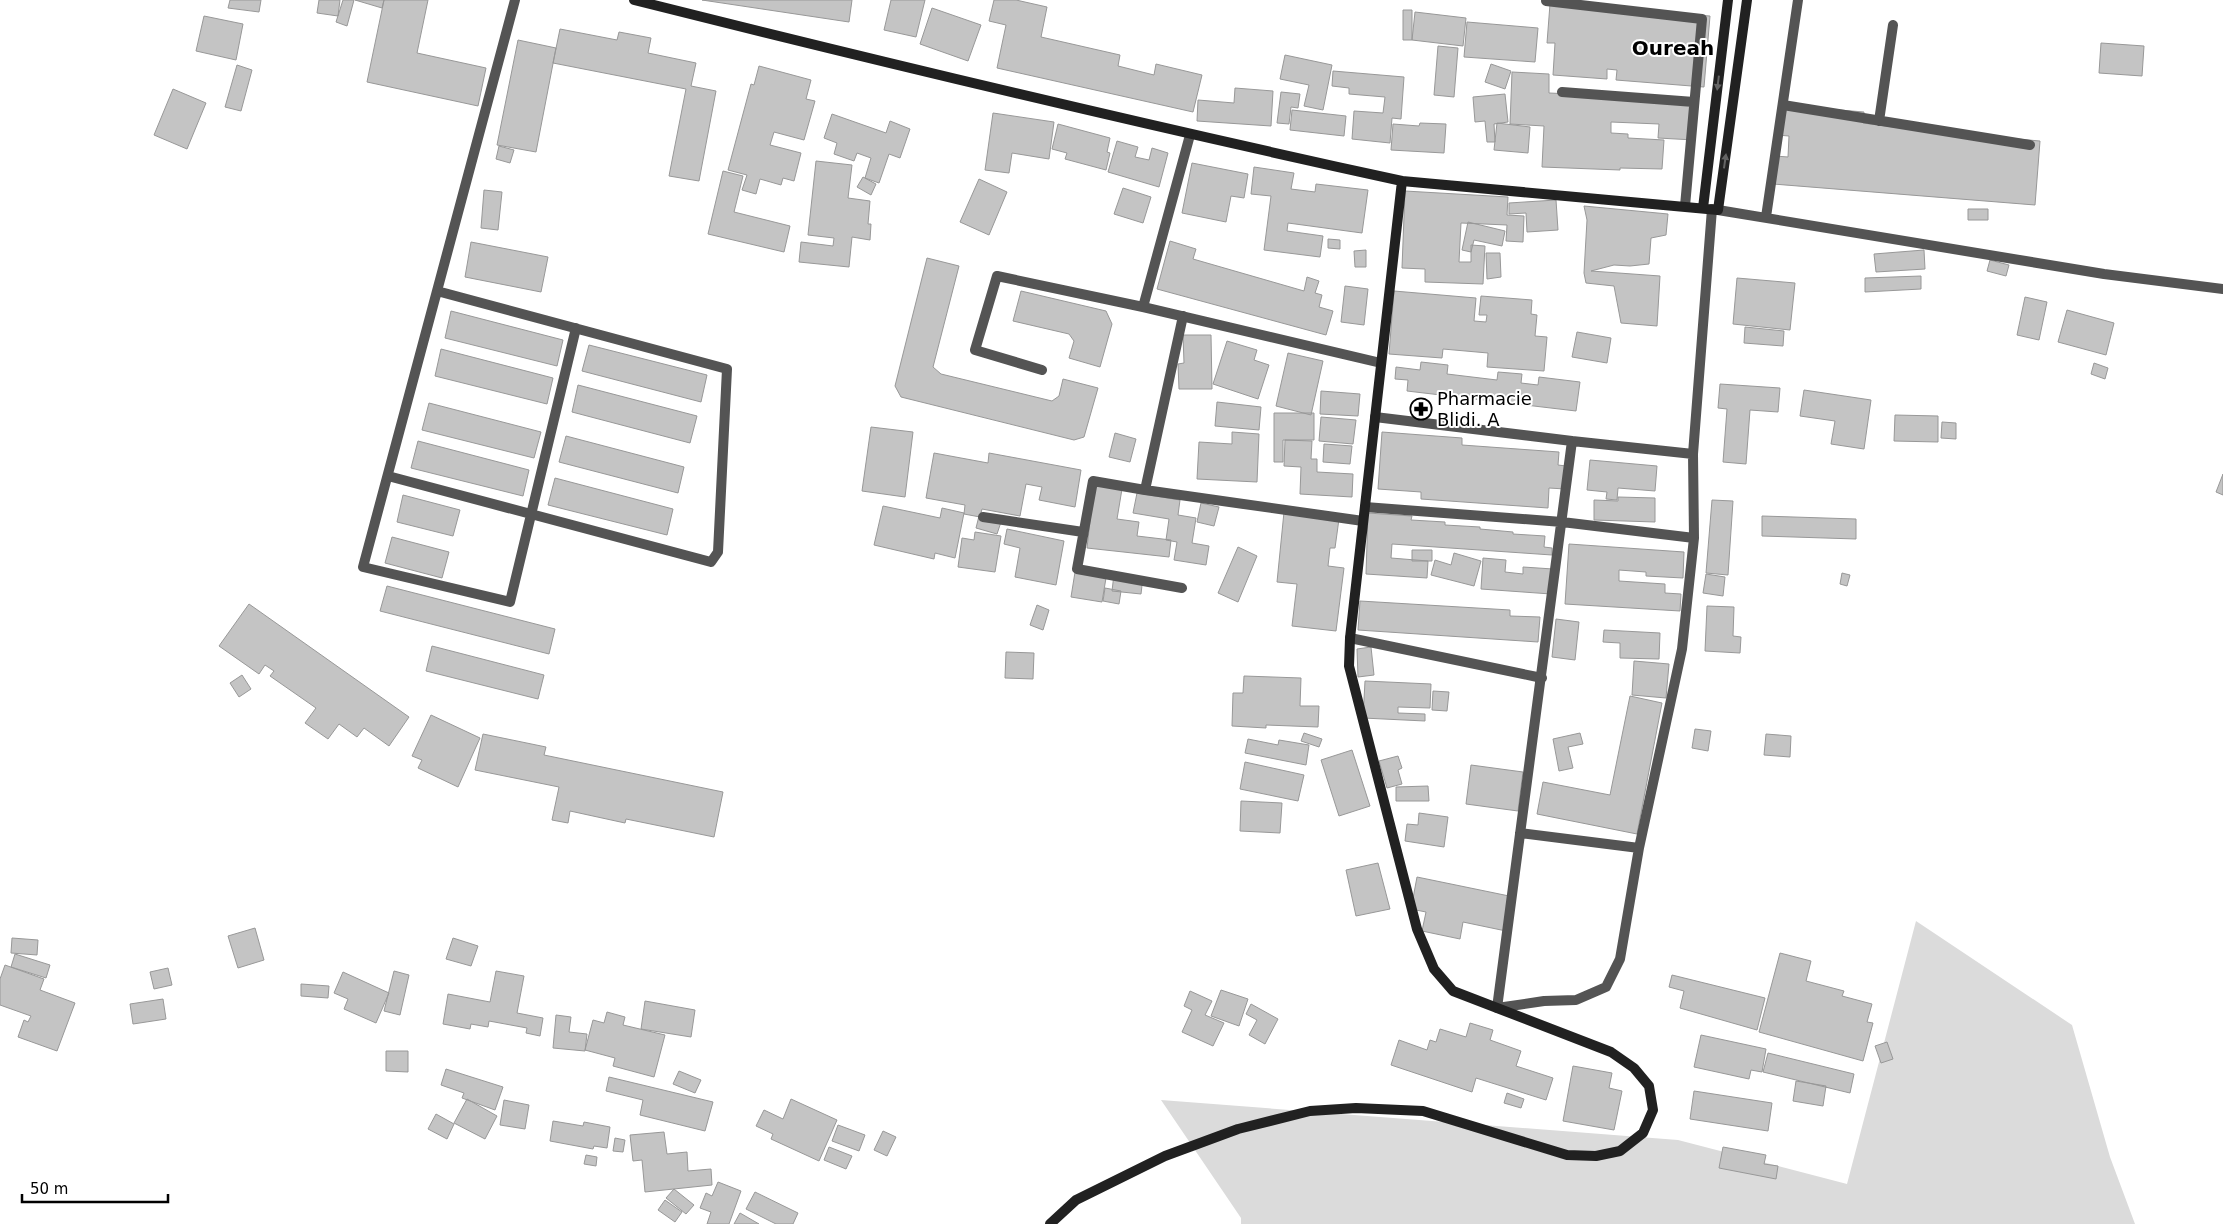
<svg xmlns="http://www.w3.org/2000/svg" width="2223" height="1224" font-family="'DejaVu Sans',sans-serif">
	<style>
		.green { fill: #dbdbdb }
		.building { fill: #c4c4c4; stroke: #989898 }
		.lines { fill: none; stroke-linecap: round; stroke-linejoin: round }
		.street { stroke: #545454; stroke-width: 10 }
		.secondary { stroke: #212121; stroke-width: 10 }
		.oneway { fill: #646464 }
		.labels { text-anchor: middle; stroke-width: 4; stroke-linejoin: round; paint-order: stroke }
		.poi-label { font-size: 18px; fill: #000; stroke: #fff; text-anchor: start }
		.quarter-label { font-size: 20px; font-weight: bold; fill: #000; stroke: #fff }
	</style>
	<rect width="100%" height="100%" fill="#fff"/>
	<path class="green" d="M1916 921 2072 1025 2110 1157 2135 1224H1241V1218L1161 1100 1678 1140 1847 1184Z"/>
	<path class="building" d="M230 0H261L259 12 228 8Z
		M319 0H340L338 16 317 13Z
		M343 0H354L347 26 336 22Z
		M355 0H384L382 8Z
		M384 0H428L417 53 486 68 478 106 367 82Z
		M702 0H852L849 22Z
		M891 0H925L916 37 884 30Z
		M994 0H1016L1047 7 1041 37 1120 55 1118 66 1154 75 1156 64 1202 75 1193 112 997 68 1006 25 989 21Z
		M1550 4 1710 16 1704 87 1616 80 1617 70 1607 69V79L1553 75 1555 43H1547Z
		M932 8 981 25 968 61 920 44Z
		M1403 10H1412V40H1403Z
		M1415 12 1466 18 1463 46 1412 40Z
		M204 16 243 24 236 60 196 51Z
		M1467 22 1538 28 1535 62 1464 57Z
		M560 29 617 40 619 32 651 38 648 53 696 63 691 86 716 91 699 181 669 176 686 89 553 63Z
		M518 40 556 48 536 152 497 145Z
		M2101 43 2144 46 2142 76 2099 73Z
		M1438 46 1458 48 1454 97 1434 95Z
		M1285 55 1332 65 1323 110 1304 106 1309 85 1280 79Z
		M1491 64 1511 71 1505 89 1485 82Z
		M237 65 252 70 241 111 225 107Z
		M759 66 811 80 806 99 815 101 804 140 774 132 770 145 801 153 794 181 783 178 781 185 760 179 756 194 742 190 747 175 728 170 751 84 754 85Z
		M1333 71 1404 77 1401 119 1392 118 1390 143 1352 139 1354 111 1383 113 1385 97 1349 94V88L1332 86Z
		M1512 72 1549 74V93L1616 96 1695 103 1694 140 1658 138 1659 124 1611 122V133L1628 134V138L1664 140 1662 169 1620 168V170L1542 167 1544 126 1510 124Z
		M1235 88 1273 91 1271 126 1197 121 1198 100 1234 103Z
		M173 89 206 103 187 149 154 135Z
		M1281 92 1300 94 1298 108 1291 107 1289 124 1277 123Z
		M1505 94 1508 122 1494 124 1495 142H1487L1485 121 1475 122 1473 97Z
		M1779 105 1864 112 1863 123 1924 131 2040 141 2035 205 1773 184 1775 156 1788 157 1789 136 1777 135Z
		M1292 110 1346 116 1344 136 1290 130Z
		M993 113 1054 122 1049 159 1012 153 1009 173 985 170Z
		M832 114 886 133 890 121 910 129 900 158 889 154 879 183 865 178 871 158 857 153 854 161 834 154 837 143 824 138Z
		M1420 123 1446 124 1444 153 1391 150 1393 124 1419 126Z
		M1497 123 1530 127 1528 153 1494 150Z
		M1058 124 1110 138 1107 152 1110 153 1106 170 1065 159 1067 153 1052 149Z
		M1117 141 1138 147 1135 157 1149 160 1152 148 1168 153 1159 187 1108 172Z
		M499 146 514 150 510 163 496 159Z
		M816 161 852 165 848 198 870 201 868 224H871L870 240 852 237 849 267 799 262 801 242 833 246 834 238 808 235Z
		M1192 163 1248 174 1244 198 1231 196 1226 222 1182 213Z
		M1254 167 1294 173 1291 189 1315 192 1316 184 1368 190 1362 233 1288 223 1287 231 1323 236 1320 257 1264 250 1271 196 1251 194Z
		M723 171 743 176 734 212 790 226 784 252 708 234Z
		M863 177 876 184 871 195 857 187Z
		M979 179 1007 192 989 235 960 222Z
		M1123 188 1151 197 1143 223 1114 214Z
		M484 190 502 192 498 230 481 228Z
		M1405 191 1508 197 1507 215 1524 216 1523 242 1506 241 1507 225 1461 223 1459 262H1471V245L1485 246 1483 284 1425 282V269L1402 268Z
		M1556 200 1558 230 1527 232 1526 213 1509 214V203Z
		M1584 206 1668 214 1666 235 1651 238 1649 264 1630 266 1614 265 1591 271 1660 276 1657 326 1621 323 1614 286 1586 283 1584 273 1587 220Z
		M1968 209H1988V220H1968Z
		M1468 222 1505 231 1502 246 1474 240 1471 252 1462 250Z
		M1328 239 1340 240V249L1328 248Z
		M1170 241 1196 249 1193 259 1304 291 1307 277 1319 281 1315 293 1322 295 1319 307 1333 311 1326 335 1157 289Z
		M471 242 548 257 541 292 465 277Z
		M1366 250V267H1355L1354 251Z
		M1924 250 1925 269 1876 272 1874 254Z
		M1486 253H1500L1501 277 1487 279Z
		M927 258 959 266 933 367 941 374 1052 401 1059 396 1063 379 1098 388 1084 437 1074 440 901 397 895 386Z
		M1990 260 2009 265 2006 276 1987 271Z
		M1921 276V289L1865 292V278Z
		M1737 278 1795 283 1790 330 1733 324Z
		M1345 286 1368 289 1364 325 1341 322Z
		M1021 291 1106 311 1112 324 1100 367 1069 358 1074 341 1069 334 1013 321Z
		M1394 291 1476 298 1474 321 1486 322 1487 315H1479L1481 296 1532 300 1531 314 1537 315 1535 336 1547 337 1544 371 1487 367 1488 353 1443 349 1442 358 1389 354Z
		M2025 297 2047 302 2039 340 2017 335Z
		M2067 310 2114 323 2106 355 2058 342Z
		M451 311 563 340 557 366 445 338Z
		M1745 327 1784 331 1783 346 1744 343Z
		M1577 332 1611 338 1607 363 1572 357Z
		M1183 335H1211L1212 389H1179L1178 364 1184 363Z
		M1227 341 1257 350 1254 360 1269 365 1258 399 1213 384Z
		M589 345 707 375 701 402 582 371Z
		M441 349 553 378 547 404 435 376Z
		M1288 353 1323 361 1311 415 1276 406Z
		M1421 362 1448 365 1447 374 1497 380 1498 372 1522 374 1521 383 1538 385 1539 377 1580 382 1576 411 1407 391 1408 380 1395 379 1396 367 1420 370Z
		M2094 363 2108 368 2105 379 2091 374Z
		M1720 384 1780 388 1778 412 1750 410 1746 464 1723 462 1727 409 1718 408Z
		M578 385 697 416 690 443 572 412Z
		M1804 390 1871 400 1864 449 1831 444 1835 421 1800 416Z
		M1321 391 1360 394 1358 416 1320 414Z
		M1217 402 1261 407 1259 430 1215 426Z
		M429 403 541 432 534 458 422 430Z
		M1274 413H1314V440H1283V462H1274Z
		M1895 415 1938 416V442L1894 441Z
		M1321 417 1356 420 1353 444 1319 441Z
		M1942 422 1956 423V439L1941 438Z
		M871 427 913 432 905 497 862 491Z
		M1232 432 1259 434 1257 482 1197 479 1199 442 1232 444Z
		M1382 432 1462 438V445L1559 452 1558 465 1566 466 1565 489 1549 488 1548 508 1421 499V492L1378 489Z
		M1115 433 1136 439 1130 462 1109 457Z
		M566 436 684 467 678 493 559 462Z
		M1285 440 1312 441 1311 459H1317V472L1353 474 1352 497 1300 494 1301 467 1284 466Z
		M418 441 529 470 523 496 411 468Z
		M1324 444 1352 446 1350 464 1323 462Z
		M934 453 988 463 989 453 1081 470 1075 507 1039 500 1042 487 1026 484 1020 516 982 509 980 517 964 514 965 505 926 498Z
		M1590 460 1657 466 1655 491 1618 488 1617 500 1606 499 1607 492 1587 490Z
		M2223 474V495L2216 492Z
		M555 478 673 509 667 535 548 505Z
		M1094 485 1122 489 1117 519 1139 522 1137 536 1171 540 1169 557 1087 548Z
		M1137 493 1180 500 1178 515 1196 518 1192 543 1209 546 1206 565 1174 560 1177 542 1166 540 1169 519 1133 513Z
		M403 495 460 510 453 536 397 522Z
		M1618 497 1655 498V522L1594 520V500L1618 501Z
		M1712 500 1733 501 1728 575 1706 573Z
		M1201 503 1219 507 1214 526 1197 522Z
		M883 506 940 518 942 508 964 513 955 558 935 553 934 559 874 545Z
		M1284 512 1339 519 1335 548H1330L1328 566 1344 568 1336 631 1292 626 1297 584 1277 582Z
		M1368 513 1412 516 1411 520 1445 522V525L1480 527V529L1513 532V534L1545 536 1544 547 1552 548V555L1392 544 1391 558 1428 561 1427 578 1366 574Z
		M979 516 1001 522 997 534 976 528Z
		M1762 516 1856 519V539L1762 536Z
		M1007 529 1064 541 1056 585 1015 577 1020 548 1004 544Z
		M975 532 1001 536 995 572 958 567 962 538 974 540Z
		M392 537 449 552 442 578 385 563Z
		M1569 544 1684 552 1683 578 1646 576V572L1619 570V581L1665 584V593L1681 594 1680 611 1565 604Z
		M1238 547 1257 556 1238 602 1218 593Z
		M1412 550H1432V561H1412Z
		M1454 553 1481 561 1474 586 1431 575 1435 560 1451 565Z
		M1483 558 1506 560 1505 572 1523 574V567L1553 569 1551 594 1481 589Z
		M1076 566 1107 572 1102 602 1071 597Z
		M1842 573 1850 575 1847 586 1840 584Z
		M1114 574 1143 577 1141 594 1112 591Z
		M1706 574 1725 577 1723 596 1703 593Z
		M387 586 555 629 549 654 380 611Z
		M1105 588 1121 591 1119 604 1103 601Z
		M1360 601 1510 610V616L1540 617 1538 642 1358 630Z
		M249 604 409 717 389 746 364 728 357 737 339 724 328 739 305 723 316 708 270 676 274 671 265 665 259 674 219 646Z
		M1037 605 1049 610 1043 630 1030 625Z
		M1707 606 1734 607 1733 636 1741 637 1740 653 1705 651Z
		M1556 619 1579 622 1575 660 1552 657Z
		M1604 630 1660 633 1659 659 1620 658V643L1603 642Z
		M432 646 544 675 538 699 426 671Z
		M1371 647 1374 675 1358 677 1357 649Z
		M1006 652 1034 653 1033 679 1005 678Z
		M1634 661 1669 664 1666 698 1632 695Z
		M242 675 251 689 239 697 230 683Z
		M1244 676 1301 678 1300 706H1319L1318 727 1266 725V728L1232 726 1233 693H1243Z
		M1365 681 1431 684 1430 708 1398 707V713L1425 714V721L1363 718Z
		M1433 691 1449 692 1447 711 1432 710Z
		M1630 696 1662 703 1637 834 1537 814 1543 782 1610 795Z
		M431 715 480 738 458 787 418 768 422 760 412 756Z
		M1695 729 1711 731 1708 751 1692 748Z
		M1304 733 1322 739 1319 747 1301 741Z
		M1580 733 1583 744 1568 747 1573 768 1559 771 1553 739Z
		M483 734 546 747 544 755 723 792 714 837 626 819 625 823 570 811 568 823 552 820 559 787 475 770Z
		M1766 734 1791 736 1790 757 1764 755Z
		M1248 739 1278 745 1279 740 1309 745 1306 765 1245 753Z
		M1352 750 1370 806 1339 816 1321 760Z
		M1398 756 1402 768 1398 770 1402 784 1387 788 1379 761Z
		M1245 762 1304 775 1298 801 1240 789Z
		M1471 765 1523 772 1518 811 1466 804Z
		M1428 786 1429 801H1396V787Z
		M1241 801 1282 803 1280 833 1240 831Z
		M1419 813 1448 817 1444 847 1405 841 1407 824 1418 825Z
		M1378 863 1390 909 1356 916 1346 870Z
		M1417 877 1514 897 1506 931 1463 922 1460 939 1422 931 1426 912 1411 909Z
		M255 928 264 960 238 968 228 936Z
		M12 938 38 940 37 955 11 953Z
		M453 938 478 946 471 966 446 959Z
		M1780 953 1811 961 1806 981 1844 991 1842 996 1872 1004 1867 1022 1873 1023 1863 1061 1759 1032Z
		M15 954 50 965 46 978 11 967Z
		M5 965 44 979 40 990 75 1003 57 1051 18 1037 24 1020 28 1022 31 1016 0 1005V979Z
		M168 968 172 985 154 989 150 972Z
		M394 971 409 975 400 1015 384 1011Z
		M496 971 524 976 517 1013 543 1018 540 1036 526 1033 527 1028 489 1021 488 1027 471 1024 470 1029 443 1024 448 994 490 1002Z
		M343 972 389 993 376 1023 344 1009 348 999 334 993Z
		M1672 975 1765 998 1757 1030 1680 1008 1684 991 1669 987Z
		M301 984 329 986 328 998 301 996Z
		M1221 990 1248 999 1239 1026 1211 1016Z
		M1190 991 1212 1001 1205 1015 1224 1023 1213 1046 1182 1032 1192 1010 1184 1006Z
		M163 999 166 1019 133 1024 130 1004Z
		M645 1001 695 1010 691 1037 641 1029Z
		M1251 1004 1278 1019 1265 1044 1249 1035 1257 1020 1246 1014Z
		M607 1012 625 1017 623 1025 665 1035 654 1077 613 1066 615 1058 585 1050 593 1020 604 1023Z
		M556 1015 571 1017 569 1032 587 1034 585 1051 553 1048Z
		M1470 1023 1493 1030 1490 1040 1521 1051 1516 1066 1553 1078 1546 1100 1476 1078 1472 1092 1391 1065 1399 1040 1427 1050 1430 1040 1436 1042 1440 1029 1466 1037Z
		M1701 1035 1766 1049 1762 1072 1751 1070 1749 1079 1694 1067Z
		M1887 1042 1893 1059 1881 1063 1875 1046Z
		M386 1051H408V1072L386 1071Z
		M1768 1053 1854 1074 1850 1093 1763 1072Z
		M1573 1066 1612 1073 1609 1088 1622 1091 1614 1130 1563 1121Z
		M446 1069 503 1087 495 1110 462 1098 464 1093 441 1085Z
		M679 1071 701 1080 695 1093 673 1084Z
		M609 1077 713 1102 705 1131 640 1115 643 1100 606 1091Z
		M1796 1081 1826 1086 1823 1106 1793 1101Z
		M1694 1091 1772 1103 1768 1131 1690 1119Z
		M1507 1093 1524 1099 1521 1108 1504 1103Z
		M467 1099 497 1116 485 1139 454 1123Z
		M791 1099 837 1120 819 1161 771 1139 773 1134 756 1126 764 1110 783 1119Z
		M504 1100 529 1105 525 1129 500 1125Z
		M436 1114 454 1124 447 1139 428 1129Z
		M553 1121 583 1126 584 1122 610 1127 607 1148 594 1146 593 1149 550 1141Z
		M838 1125 865 1135 859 1151 832 1141Z
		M883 1131 896 1137 887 1156 874 1150Z
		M664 1132 667 1154 687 1152 688 1171 711 1169 712 1185 645 1192 642 1160 633 1161 630 1135Z
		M615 1138 625 1140 623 1152 613 1151Z
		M829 1147 852 1156 846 1169 824 1160Z
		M1723 1147 1766 1155 1764 1164 1778 1166 1776 1179 1719 1168Z
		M586 1155 597 1157 596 1166 584 1164Z
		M718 1182 741 1191 729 1224H707L711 1212 700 1208 706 1193 712 1196Z
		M674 1189 694 1205 686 1214 666 1198Z
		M755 1192 798 1213 793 1224H776L746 1209Z
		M665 1200 682 1212 675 1222 658 1210Z
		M740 1213 759 1224H734Z"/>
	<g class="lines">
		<path class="street" d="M515 0 363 567 510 602 576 328
			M1546 1 1702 19 1685 206
			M1562 92 1694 102
			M1783 105 2030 145
			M1879 121 1893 25
			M1718 210 2104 274 2223 289
			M1766 217 1798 0
			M1143 307 1190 135
			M1183 316 1145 490 1363 521
			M1042 370 975 350 997 276 1143 307 1381 363
			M1375 417 1572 441 1693 454
			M1572 441 1497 1008 1544 1001 1576 1000 1606 987 1620 959 1639 848 1682 649 1694 538 1693 454 1712 209
			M388 476 711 562 718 552 727 369 437 291
			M1145 490 1093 481 1077 569 1182 588
			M1365 507 1562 522 1694 538
			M983 517 1083 532
			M1350 638 1542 678
			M1520 833 1639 848"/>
		<path class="secondary" d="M634 0C889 64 1145 125 1402 181
			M1703 208 1728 0
			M1050 1224 1076 1200 1165 1156 1238 1129 1310 1111 1356 1108 1423 1111 1567 1155 1596 1156 1620 1151 1643 1133 1653 1110 1649 1086 1634 1068 1611 1052 1453 991 1434 969 1417 929 1349 666 1350 638 1402 181 1718 210 1747 0"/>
	</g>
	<defs><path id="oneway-solid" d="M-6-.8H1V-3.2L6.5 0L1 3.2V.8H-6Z" transform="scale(1.25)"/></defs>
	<g class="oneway">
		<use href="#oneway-solid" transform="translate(1718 83) rotate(97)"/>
		<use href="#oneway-solid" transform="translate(1725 161) rotate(-82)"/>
	</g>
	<defs>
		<g id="pharmacy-ring" transform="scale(1.125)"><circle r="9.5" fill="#fff" stroke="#000" stroke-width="1.5"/><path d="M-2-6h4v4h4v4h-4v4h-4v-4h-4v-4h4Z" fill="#000"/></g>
	</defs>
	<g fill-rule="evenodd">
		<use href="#pharmacy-ring" x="1421" y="409"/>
	</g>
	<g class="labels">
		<g class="poi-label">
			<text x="1437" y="405">Pharmacie<tspan x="1437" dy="21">Blidi. A</tspan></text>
		</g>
		<g class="quarter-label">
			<text x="1673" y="55">Oureah</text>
		</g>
	</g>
	<path d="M22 1194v8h146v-8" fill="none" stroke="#000000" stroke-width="2.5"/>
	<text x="30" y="1194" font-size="15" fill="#000000" stroke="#ffffff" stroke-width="4" paint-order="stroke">50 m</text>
</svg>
